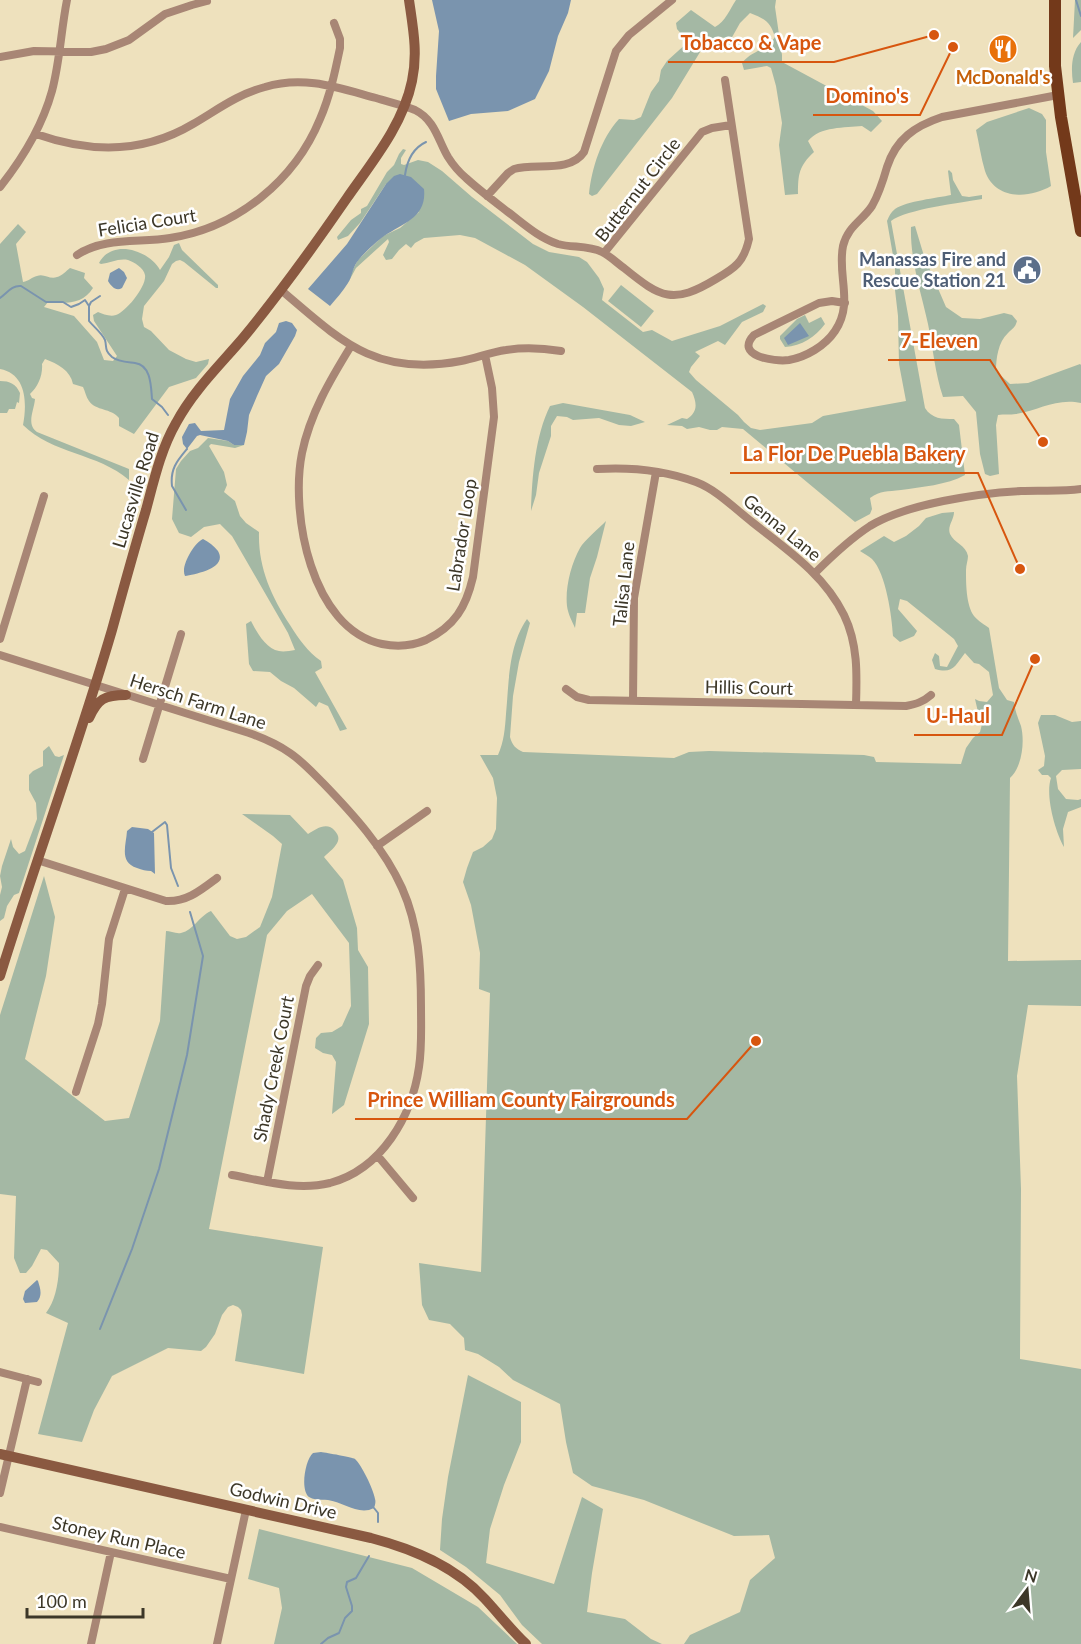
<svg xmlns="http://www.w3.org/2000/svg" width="1081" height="1644" font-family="Lato,sans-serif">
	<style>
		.green { fill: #a4b8a4 }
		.water { fill: #7a94ae }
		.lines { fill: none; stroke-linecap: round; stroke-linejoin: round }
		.stream { stroke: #7a94ae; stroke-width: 2 }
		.street { stroke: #a88675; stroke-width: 8 }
		.secondary { stroke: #8a5941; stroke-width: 10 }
		.primary { stroke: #73391a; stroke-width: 12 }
		.labels { text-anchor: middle; stroke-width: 5; stroke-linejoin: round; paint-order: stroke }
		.food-label { font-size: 18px; font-weight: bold; fill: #c56008; stroke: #fff }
		.street-label { font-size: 18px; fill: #3c3728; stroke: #fff }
		.service-label { font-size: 18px; font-weight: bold; fill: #4e5e75; stroke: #fff; text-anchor: end }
		.leader { fill: none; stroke: #d7560f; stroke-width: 2 }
		.callout-dot { fill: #d7560f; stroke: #fff; stroke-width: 2 }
		.callout-label { font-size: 20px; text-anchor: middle; font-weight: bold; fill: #d7560f; stroke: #fff; stroke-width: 5; stroke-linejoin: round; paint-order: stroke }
	</style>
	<rect width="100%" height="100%" fill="#eee1bd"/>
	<path class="green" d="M736 0H776L775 7 782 55V62L873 111 882 121 871 132 862 126C845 128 820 126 808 141L814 152C799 166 798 174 798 194L785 195 779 145 782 123 776 86 771 68 767 66 744 70 742 63C751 51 766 51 775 37 770 21 765 19 750 13L740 23 731 39 719 37 708 39 672 98 597 194 592 196 589 194C592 167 601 139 619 119L634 120 641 117 651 92 659 81 661 70 667 61 688 42 677 29 676 23 691 10 715 27C725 22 730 9 736 0Z
		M1075 0H1081V30L1073 38Z
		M1081 42V82L1073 83C1071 69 1071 53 1081 42Z
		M1029 108 1042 114 1046 120V152L1051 186C1029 199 995 200 985 171 981 158 979 143 976 130L987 122Z
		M403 149 406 150 401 158V164L404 165 418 160 428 162 442 171 472 197 533 244 549 252 579 257 587 262 599 278 604 289 602 300 643 332 652 330 672 341 720 326 763 304 766 306 763 312 742 322 725 345 718 341 695 352 700 356 691 367 689 372 696 380 738 415 744 422 751 428 760 430 812 423 823 416 906 401 899 364 898 316 895 290V267L887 221C889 216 891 212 895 209 907 201 937 198 951 195L948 171 949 170 952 173 953 180 962 196 969 197 982 195V199C960 203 907 209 891 221L925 408C932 419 942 419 954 419L959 425 965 475C947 485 921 487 901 490 887 492 881 490 870 498L872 509 870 514 855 522 743 429 722 427 717 430H710L699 427 687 429 682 426 667 425 682 418 687 419C698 412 697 403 692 392L583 307 525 265 475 238 460 235 424 238 415 243 411 248 406 244 399 250 392 259 386 260 383 255 389 242 388 239 356 268 349 281 351 273 358 260 383 236 400 228 419 212 386 184 360 223 348 236 338 240 337 237 351 220 361 213V209L367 206 387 172 394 165 399 154Z
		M18 224 26 232 16 244 23 282C29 281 32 277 37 276 44 273 50 280 57 277 62 276 66 271 70 268L85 273 84 278 93 288C83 304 66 304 48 302L44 307 74 316 97 342 104 360 113 361 117 356 94 321 93 315 98 312C103 314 110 317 116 315 126 312 147 286 145 275 144 268 134 262 128 260 119 258 110 263 101 264L99 263C112 238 149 250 160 270L169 257 174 245 179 243 182 250 218 285V288H216L184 262 180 260 176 261 172 264 164 281 144 306 142 319 144 327 151 331 169 350 186 359 196 362 209 359 208 364 196 378 169 387 134 434 119 426V418C111 408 96 411 89 401 86 397 85 391 83 387L73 384C70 370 58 364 45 359L42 364C43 375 38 387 30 394L32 398 35 399C34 411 26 424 37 432L129 469V480C98 453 52 454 23 425 27 404 27 374 0 369V244Z
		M915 226 924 256 946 307 962 318 980 319 1004 313 1012 315 1017 321C1015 328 1013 328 1008 333 998 342 996 359 996 371L1010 384 1028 383 1080 364 1081 365V403C1056 398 1040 410 1016 414 1010 415 1004 414 998 415L996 425 999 474 990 476 985 474 980 454 976 412 963 396 943 397C935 373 933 348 928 324 921 292 910 260 911 227Z
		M621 285 654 311 641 327 608 301Z
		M805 315 809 323 821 317 825 324C815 337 802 346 785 347L780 339V336L797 319Z
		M0 381C10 381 16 384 20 393L19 403 17 402 15 409H9L7 413H0Z
		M563 403 630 415 645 422 631 426 619 425 599 418 573 420 567 417 557 416 551 426V436L539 473 536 495 531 511C532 478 535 436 550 406Z
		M208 438 228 441 234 445H244L235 448 211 444 209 446 224 472 227 485 224 492 235 501 240 516 246 523 259 532C258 567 271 596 290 625 299 639 307 651 321 661L322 668 315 672 347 729 340 731 328 706 319 702 316 707 294 688 281 681 270 672 253 671 249 664 246 624 251 621C256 631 266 649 279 651 283 652 290 651 295 650L288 633 232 536 220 524 204 527 191 537 179 533 172 519 176 469 181 461 190 451 198 448Z
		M954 512C954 520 947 526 950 534 954 543 966 545 968 556 968 560 966 565 966 570 966 583 966 605 974 616 978 621 985 625 989 628L999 688 1007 700 1014 702C1015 711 1018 718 1021 726 1025 742 1022 767 1010 778L1008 961 1081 960V1006L1028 1005 1017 1076 1021 1189 1020 1359 1081 1369V1644H684L690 1635 740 1612 750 1580 775 1558 769 1535 734 1536 644 1500 592 1486 573 1473 566 1442 560 1404 513 1380 499 1367 478 1354 465 1350 464 1338 450 1324 429 1320 422 1305 419 1263 481 1272 490 993 479 989 480 953 471 905 463 882 467 868 473 852 483 847 492 839 496 829 497 798 493 778 480 755H498C504 742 505 728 506 714 509 683 508 646 527 619L530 623 519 662 513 696 510 737C512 745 516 749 523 752L674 758 689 752 709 751 864 755 874 757 876 762 961 764 966 748 973 738 980 732 983 720 978 712 975 699 979 701 987 702 993 695 989 672 979 664 974 663 965 653C955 666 953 674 935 669L932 660 935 653 939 656 940 666 947 667 958 646 954 639 907 601 900 599 898 609 917 631 914 636 900 642 893 636C892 617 886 573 872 559 869 556 864 554 860 551L884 536 894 542 906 536 919 526 926 518 942 513Z
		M606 521 597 557 590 578 585 613H577L575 628C572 621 568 614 567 606 565 588 571 564 580 548 584 541 599 528 606 521Z
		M1041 715H1055L1072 722 1081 721V769L1062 770 1056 776 1058 789 1066 799 1078 800 1081 799V807L1068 812 1063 829 1064 847C1055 831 1045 795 1051 778L1048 775H1042L1038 770 1044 766 1045 756 1038 723Z
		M49 746 55 756 59 757 64 755 19 893 14 895 7 906 4 918 0 921V895L2 887 0 876 2 866 11 839 13 847 19 854 25 851 37 819 36 803 29 790V775L33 771 43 766V751Z
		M242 814 290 815 308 834C316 829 327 821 335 831 338 835 339 837 338 841 336 847 329 852 324 857L343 880 357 928 358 950 368 967 369 1024 344 1105 332 1114 336 1062 332 1055 323 1053 315 1048 316 1038 321 1033 332 1032 342 1026 351 1006 349 943 312 894 287 911 267 935 209 1229 323 1247 304 1374 235 1361 242 1315 241 1310 238 1307 233 1305 228 1307 222 1315 215 1334 206 1347 201 1351 168 1348 112 1376 94 1410 82 1442 38 1434 68 1323 46 1313C56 1300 59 1280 59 1263L47 1250 41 1249 32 1266 26 1273H20L14 1258 16 1196 0 1194V1015L44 876 55 917 46 976 25 1059 105 1121 129 1118 160 1021 166 931C170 931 176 934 181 933 194 930 199 916 211 911L230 936 237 939 246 937 260 927 272 897 282 844 273 836Z
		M468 1375 521 1402V1442L504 1485 490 1529 486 1563 554 1584 582 1497 603 1509 592 1573 587 1612 625 1619 651 1639 662 1644H542L522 1625 500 1595 466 1567 440 1550 442 1519 448 1477Z
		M259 1529 412 1568 478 1607 517 1644H274L282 1608 279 1588 248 1579Z"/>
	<path class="water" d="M432 0H571L568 13 558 36 549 71 535 99 508 111 471 114 449 121 436 89V76L439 31Z
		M400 174 411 177 424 189C427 217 404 223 384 236 378 240 361 256 357 262 352 269 352 277 348 283 343 291 336 299 330 306L308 289 347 244 386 184 394 176Z
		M119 268 124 272 127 278 122 288C116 292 111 286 108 281L110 273Z
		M286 321 292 323 297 330 295 336 279 364 266 376 257 396 249 415 247 432 244 445H234L228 441 200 435 197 436 187 449 183 444 182 437 189 424 195 423 201 431 224 430 230 399 243 376 260 355 265 343 276 332 279 323Z
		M800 323 809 336 788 345 784 338Z
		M203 539C209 542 214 546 218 551 228 568 196 574 185 576 180 566 195 542 203 539Z
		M132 827 148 829 154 833 155 874 151 871C146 871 142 870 137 868 119 862 126 846 127 831Z
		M37 1280 38 1281C40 1288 43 1295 37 1302L25 1303 23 1299 25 1291Z
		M321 1452C327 1453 352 1457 355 1459 361 1464 374 1490 375 1499 376 1502 375 1505 374 1508 359 1516 343 1502 328 1500 322 1499 315 1501 309 1497 300 1490 305 1460 313 1453Z"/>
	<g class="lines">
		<path class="stream" d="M1076 0 1081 16
			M405 175C407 161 413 148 426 142
			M0 298C7 293 12 285 21 286L46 302H63L71 307 79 304 85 300 89 306V321C93 326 102 333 105 340 107 347 104 350 112 357 118 362 127 362 135 363 151 365 151 386 152 399L162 407 168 415
			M89 306 91 302 100 296
			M186 510 172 486C170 469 177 461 187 449
			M152 832 165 822 167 825 171 868 178 886
			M100 1329 132 1249 159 1169 187 1055 203 956 190 912
			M374 1508 378 1513V1522
			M321 1644 328 1638 339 1633 345 1618 352 1611V1606L346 1587 347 1582 356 1578 369 1556"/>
		<path class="street" d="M0 57 34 51 91 52 106 49 129 40 165 14 192 5 207 1
			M36 134C90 153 143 154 193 124 217 110 238 94 265 87 304 75 339 88 376 98 389 102 403 105 415 110 435 120 438 140 448 157 453 165 459 172 466 178 479 190 494 201 508 212 524 224 539 238 558 244 572 248 588 245 602 252 610 256 617 263 624 268 661 298 673 305 716 279 735 268 744 262 749 239L725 80
			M0 187C23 158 42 127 52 91 60 61 61 30 67 0
			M487 196 508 173 514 169C536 163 570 173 584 152L616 51 629 35 672 0
			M604 253 702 132 712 128 731 125
			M77 255C104 237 139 243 170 238 237 228 295 180 320 119 330 96 335 72 340 48V39L334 23
			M281 290C341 341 375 377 461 361 476 358 491 352 506 350 525 347 542 348 561 351
			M845 303 832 301 819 303 754 335C734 356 774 362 789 360 806 357 825 346 835 331 854 303 837 276 843 246 848 226 862 221 872 206 879 194 883 181 887 167 896 139 915 126 942 117L1058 95
			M351 346C330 380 310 414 302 453 290 513 311 629 382 644 397 647 412 646 426 640 455 626 466 607 473 577L494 417 492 388 485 355
			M597 469C630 467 664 470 696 482 717 490 734 508 752 522 786 549 824 574 844 615 858 644 857 674 856 705
			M815 573C832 556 850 539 870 526 906 504 979 493 1021 491 1041 490 1061 492 1081 489
			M0 639 44 496
			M0 655 249 733C263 738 277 744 290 753 302 761 313 773 323 783 353 814 384 848 402 888 419 926 421 966 421 1008 421 1027 422 1047 419 1067 412 1116 382 1169 330 1183 297 1191 264 1181 232 1175
			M566 689 577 697 589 700 906 706C916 704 923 702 931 695
			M633 701 634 598 656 472
			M143 759 181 634
			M377 846 427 811
			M37 860 166 901C187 902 201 890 217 878
			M76 1092 98 1024 102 1004 109 939 125 889
			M377 1155 413 1198
			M267 1182 306 986 310 976 318 965
			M0 1372 38 1382
			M0 1493 27 1379
			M0 1527 231 1579
			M91 1644 111 1552
			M217 1644 246 1510"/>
		<path class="secondary" d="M89 718C98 699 104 695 126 695
			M0 976C36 860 78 746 112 630 123 590 134 550 146 510 154 480 161 449 176 423 193 391 220 365 243 338 280 293 314 246 347 198 372 162 403 125 412 81 418 53 413 28 409 0
			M0 1454 371 1538C413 1549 455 1566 485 1599 499 1614 511 1630 526 1644"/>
		<path class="primary" d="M1055 0V66L1061 117 1081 231"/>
	</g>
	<defs>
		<g id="restaurant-disc" transform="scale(1.5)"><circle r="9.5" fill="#e8710a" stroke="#fff"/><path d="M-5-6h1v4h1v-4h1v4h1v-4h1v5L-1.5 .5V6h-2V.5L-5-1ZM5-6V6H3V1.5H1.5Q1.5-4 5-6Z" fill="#fff"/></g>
		<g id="civic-disc" transform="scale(1.5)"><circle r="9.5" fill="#5c6f8a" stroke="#fff"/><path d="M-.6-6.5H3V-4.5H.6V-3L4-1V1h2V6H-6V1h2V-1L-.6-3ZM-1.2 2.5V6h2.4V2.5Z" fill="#fff"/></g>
	</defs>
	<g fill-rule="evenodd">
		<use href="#restaurant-disc" x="1003" y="49"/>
		<use href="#civic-disc" x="1027" y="270"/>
	</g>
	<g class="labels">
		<g class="food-label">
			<text x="1003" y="84">McDonald's</text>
		</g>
		<g class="street-label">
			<text transform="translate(638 190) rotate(-52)" y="6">Butternut Circle</text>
			<text transform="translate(147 223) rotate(-9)" y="6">Felicia Court</text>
			<text transform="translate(136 490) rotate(-73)" y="6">Lucasville Road</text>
			<text transform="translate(782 528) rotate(39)" y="6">Genna Lane</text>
			<text transform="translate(462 535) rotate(-81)" y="6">Labrador Loop</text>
			<text transform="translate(624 584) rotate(-84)" y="6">Talisa Lane</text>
			<text transform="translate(749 688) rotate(1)" y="6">Hillis Court</text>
			<text transform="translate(198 702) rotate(18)" y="6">Hersch Farm Lane</text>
			<text transform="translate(274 1069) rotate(-79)" y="6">Shady Creek Court</text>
			<text transform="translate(283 1501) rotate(13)" y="6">Godwin Drive</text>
			<text transform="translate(119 1538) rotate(13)" y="6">Stoney Run Place</text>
		</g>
		<g class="service-label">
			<text x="1006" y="266">Manassas Fire and<tspan x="1006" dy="21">Rescue Station 21</tspan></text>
		</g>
	</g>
	<path class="leader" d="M934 35L834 62H668M953 47L920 115H813M1043 442L990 360H888M1020 569L978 473H730M1035 659L1002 735H914M756 1041L687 1119H355"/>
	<g class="callout-dot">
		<circle cx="934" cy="35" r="6"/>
		<circle cx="953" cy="47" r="6"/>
		<circle cx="1043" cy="442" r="6"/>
		<circle cx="1020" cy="569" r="6"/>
		<circle cx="1035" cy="659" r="6"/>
		<circle cx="756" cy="1041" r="6"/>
	</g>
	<g class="callout-label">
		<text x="751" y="50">Tobacco &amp; Vape</text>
		<text x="867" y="103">Domino's</text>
		<text x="939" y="348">7-Eleven</text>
		<text x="854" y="461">La Flor De Puebla Bakery</text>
		<text x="958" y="723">U-Haul</text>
		<text x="521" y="1107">Prince William County Fairgrounds</text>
	</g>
	<g transform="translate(1027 1590) rotate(16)" stroke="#ffffff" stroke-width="4.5" paint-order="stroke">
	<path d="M0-4.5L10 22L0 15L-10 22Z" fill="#3c3728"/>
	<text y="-9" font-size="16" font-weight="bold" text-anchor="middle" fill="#3c3728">N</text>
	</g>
	<path d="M27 1608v9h116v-9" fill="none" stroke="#3c3728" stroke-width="3"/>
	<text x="36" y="1608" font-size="18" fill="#3c3728" stroke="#ffffff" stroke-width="4.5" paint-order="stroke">100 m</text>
</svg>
